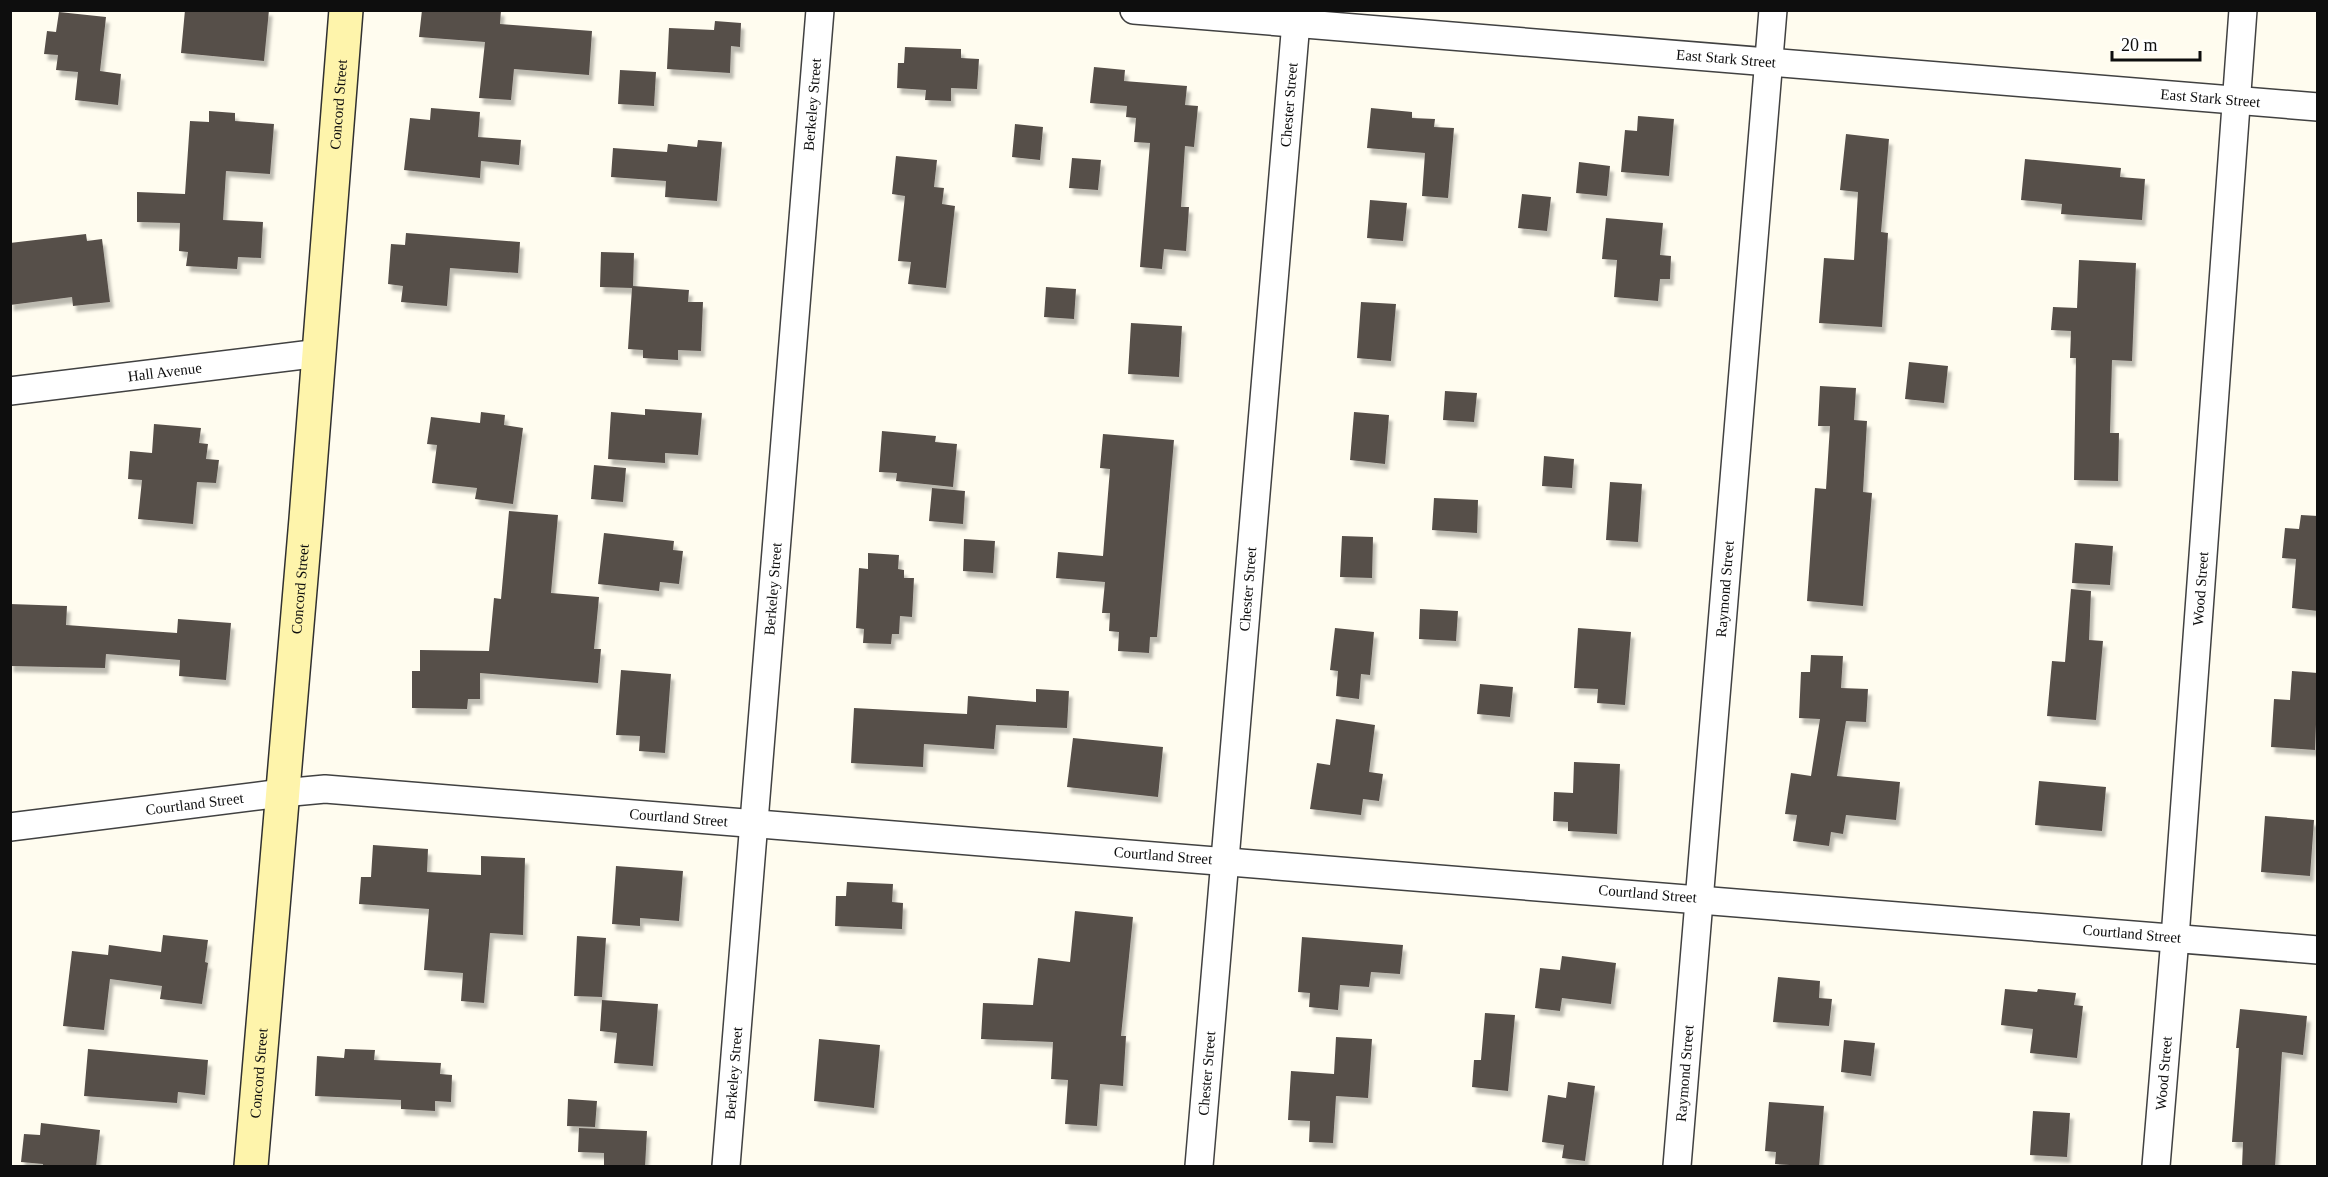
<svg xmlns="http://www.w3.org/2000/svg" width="2328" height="1177" font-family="'Times New Roman',serif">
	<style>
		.building { fill: #574f4a; filter: url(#shadow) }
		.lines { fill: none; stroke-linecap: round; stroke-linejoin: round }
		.minor-casing { stroke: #414141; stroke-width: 30 }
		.secondary-casing { stroke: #303030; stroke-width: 36 }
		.minor { stroke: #fff; stroke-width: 27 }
		.secondary { stroke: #fef4ab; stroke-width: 33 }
		.labels { text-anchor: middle; stroke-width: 6; stroke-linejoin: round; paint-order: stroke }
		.street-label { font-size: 15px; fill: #0e0e0e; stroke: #fff }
	</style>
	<defs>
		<filter id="shadow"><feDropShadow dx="3.5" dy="6" stdDeviation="1.5" flood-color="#0004"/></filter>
	</defs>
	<rect width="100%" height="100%" fill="#fffcef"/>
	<path class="building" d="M185 10H269L264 61 181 53Z
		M422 10H501L500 24 592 31 589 75 514 69 511 100 479 98 485 42 419 37Z
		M59 12 106 17 100 71 121 74 118 105 75 100 78 72 56 70 58 55 44 54 47 31 56 32Z
		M715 21 741 23 740 47 731 46 730 73 667 69 669 28 714 30Z
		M905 47 961 49V58L979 59 977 89 951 88V101L925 100 926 90 897 88 898 63H904Z
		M1094 67 1125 70 1124 81 1187 86 1185 105 1198 106 1194 147 1185 146 1181 207H1189L1186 251 1164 249 1162 269 1140 267 1150 143 1134 142 1136 118 1126 117 1127 106 1090 103Z
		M620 70 656 72 654 106 618 104Z
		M431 108 480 112 478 137 521 140 519 165 481 161 480 178 404 170 410 118 430 120Z
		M1371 108 1412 112V118L1435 119 1434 127 1454 128 1448 198 1422 196 1425 153 1367 148Z
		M209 111 235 113V121L274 124 270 174 226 171 223 220 263 222 261 258 238 257 237 269 186 266 188 252 179 251 180 223 137 222V192L185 194 190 121 209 122Z
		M1638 116 1674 119 1669 176 1621 172 1625 130 1637 131Z
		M1015 124 1043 127 1040 160 1012 157Z
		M1846 134 1889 139 1881 232 1888 233 1882 327 1819 323 1824 258 1854 260 1858 192 1840 190Z
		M698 140 722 142 717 201 665 197 666 181 611 177 613 148 667 152 668 144 697 147Z
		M896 156 937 160 934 187 944 188 942 204 955 206 946 288 908 284 911 262 898 261 905 196 892 194Z
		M1072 158 1101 160 1098 190 1069 188Z
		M2025 159 2121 168 2120 177 2145 179 2142 220 2061 214 2062 204 2021 200Z
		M1579 162 1610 166 1607 196 1576 193Z
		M1522 194 1551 197 1547 231 1518 228Z
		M1370 200 1407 203 1403 241 1367 238Z
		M1606 218 1663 223 1660 255 1671 256 1670 279H1660L1658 301 1614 297 1617 260 1602 259Z
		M406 233 520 242 518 273 450 268 447 306 401 302 403 286 388 284 391 244 405 245Z
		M86 234 87 241 102 239 110 302 73 306 72 297 10 305V243Z
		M601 252 634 253 633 286 689 290 688 302H703L701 351 678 350V360L643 358V350L628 349 632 288 600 287Z
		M2079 260 2136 263 2132 361 2112 360 2110 433H2119L2118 481 2074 480 2076 358H2070L2071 331 2051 330 2053 307 2077 308Z
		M1046 287 1076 289 1074 319 1044 317Z
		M1361 302 1396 304 1391 361 1357 358Z
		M1131 323 1182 326 1179 377 1128 374Z
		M1909 362 1948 366 1944 403 1905 399Z
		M1820 386 1856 388 1854 420 1867 421 1863 492 1872 493 1863 606 1807 601 1815 488 1826 489 1830 426H1818Z
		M1445 391 1477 393 1474 422 1443 420Z
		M645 409 702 413 698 455 665 453V463L608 459 611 412 645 415Z
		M481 412 505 415 504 425 523 428 513 504 475 499 477 488 432 483 437 445 427 444 431 417 480 423Z
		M1354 412 1389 415 1385 464 1350 460Z
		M154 424 201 428 199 443 208 444 206 459 219 460 216 483 197 482 193 524 138 519 142 480 128 479 130 451 152 453Z
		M882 431 936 436 935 442 957 444 953 487 896 481 897 473 879 472Z
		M1103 434 1174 440 1157 637H1150L1149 653 1118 651 1119 632 1109 631 1110 613H1102L1105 582 1056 578 1058 552 1103 556 1110 469 1100 468Z
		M1544 456 1574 459 1572 488 1542 486Z
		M594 465 626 468 623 502 591 499Z
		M1610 482 1642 484 1638 542 1606 540Z
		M932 488 965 491 963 524 929 521Z
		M1434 498 1478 500 1477 533 1432 530Z
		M509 511 558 515 551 593 599 597 594 649H601L598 683 480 673V699H468L467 709 412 708V671H420V650L489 651 494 598 501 599Z
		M2301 515 2318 516V611L2292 608 2296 559 2282 558 2285 528 2299 529Z
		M604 533 674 541 673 550 683 551 679 584 660 582 659 591 598 584Z
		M1342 536 1373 537 1372 578 1340 577Z
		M964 539 995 541 993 573 963 571Z
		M2075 543 2113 546 2110 585 2072 583Z
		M868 553 899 555 898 569 904 570V578H914L912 617 900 616 899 634H892L891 644 863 643 864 629 856 628 859 568 868 569Z
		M2071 589 2091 591 2089 640 2103 641 2096 720 2047 716 2052 661 2065 662Z
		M10 604 67 606 66 625 177 633 178 619 231 623 226 680 179 676 180 660 106 654 105 668 10 666Z
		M1420 609 1458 611 1456 641 1419 639Z
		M1335 628 1374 632 1370 675 1361 674 1359 699 1336 696 1338 671 1330 670Z
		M1578 628 1631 632 1625 705 1597 703 1598 689 1574 688Z
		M1811 655 1843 656 1841 688 1868 689 1866 722 1846 721 1837 776 1900 782 1896 820 1846 815 1843 834 1831 832 1829 846 1793 841 1797 815 1785 814 1791 773 1811 776 1820 719 1799 718 1801 672H1810Z
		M621 670 671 674 665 753 639 751 640 736 616 735Z
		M2292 671 2318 673 2315 750 2271 747 2274 699 2290 700Z
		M1480 684 1513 687 1510 717 1477 714Z
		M1036 689 1069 691 1067 728 996 725 994 749 924 744 923 767 851 763 854 708 967 714 968 696 1036 702Z
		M1336 719 1375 725 1369 772 1383 774 1379 801 1363 799 1361 815 1310 809 1317 763 1330 765Z
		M1073 738 1163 747 1158 797 1067 787Z
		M1574 762 1620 764 1617 834 1568 831V822L1553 821 1554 792 1573 793Z
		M2039 781 2106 787 2102 831 2035 825Z
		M2265 816 2314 820 2310 876 2261 872Z
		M373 845 428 849 427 872 481 875V856L525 858 523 935 490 933 484 1003 461 1001 463 973 424 970 429 909 359 904 361 877H371Z
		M616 866 683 871 679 921 640 918V926L612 924Z
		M847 882 893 884 892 902 903 903 902 929 835 926 836 896H846Z
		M1075 911 1133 917 1121 1036H1126L1123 1086 1100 1084 1097 1126 1065 1124 1068 1080 1051 1079 1053 1042 981 1039 983 1003 1033 1005 1038 958 1070 962Z
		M163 935 208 940 205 962 208 963 202 1004 160 999 162 986 110 979 104 1030 63 1026 72 951 108 955 109 945 161 952Z
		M577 936 606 938 602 997 574 996Z
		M1302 937 1403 945 1400 974 1371 972 1369 987 1340 985 1338 1010 1309 1007 1310 993 1298 992Z
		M1562 956 1616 963 1611 1004 1562 998 1560 1011 1535 1008 1540 968 1560 970Z
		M1778 977 1820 981 1819 998 1832 999 1829 1026 1773 1022Z
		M2005 989 2037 992 2038 989 2076 993 2074 1005 2083 1006 2077 1058 2030 1053 2033 1029 2001 1025Z
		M602 1000 658 1004 653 1066 614 1063 617 1033 600 1031Z
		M2240 1009 2307 1016 2303 1055 2282 1052 2275 1167H2242L2243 1142H2232L2239 1048H2236Z
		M1485 1013 1515 1015 1508 1091 1472 1087 1474 1060H1481Z
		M1336 1037 1372 1039 1368 1098 1336 1096 1333 1143 1309 1142 1310 1121 1288 1120 1291 1071 1334 1074Z
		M819 1039 880 1045 874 1108 814 1101Z
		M1844 1040 1875 1043 1871 1076 1841 1072Z
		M88 1049 208 1060 205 1095 178 1092 177 1103 84 1096Z
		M345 1049 375 1050 374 1060 441 1063 440 1074 452 1075 451 1102 435 1101V1111L401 1109V1100L315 1096 317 1056 344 1058Z
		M1568 1082 1595 1086 1585 1161 1562 1158 1564 1145 1542 1142 1548 1095 1566 1098Z
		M568 1099 597 1101 595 1127 567 1126Z
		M1769 1102 1824 1106 1819 1167 1775 1164 1776 1152 1765 1151Z
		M2033 1111 2070 1113 2067 1157 2030 1155Z
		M41 1123 100 1130 96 1167H43V1164L21 1162 24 1134 40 1135Z
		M579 1128 647 1131 645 1167H604V1153L578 1152Z"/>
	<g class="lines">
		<g class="minor-casing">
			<g id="minor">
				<path id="s1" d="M1134 10 2318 107"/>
				<path id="s2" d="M10 391 320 353"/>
				<path id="s3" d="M10 827 282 793 325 789C989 844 1654 891 2318 950"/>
				<path id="s4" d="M726 1166 820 10"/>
				<path id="s5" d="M1199 1166 1297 10"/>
				<path id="s6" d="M1677 1166 1773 10"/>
				<path id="s7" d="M2156 1166 2175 938 2243 10"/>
			</g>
		</g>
		<g class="secondary-casing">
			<g id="secondary">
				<path id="s8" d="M251 1166 306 519 346 10"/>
			</g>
		</g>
		<use href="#minor" class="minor"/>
		<use href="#secondary" class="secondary"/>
	</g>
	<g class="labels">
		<g class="street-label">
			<text dy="5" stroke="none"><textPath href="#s1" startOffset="594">East Stark Street</textPath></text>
			<text dy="5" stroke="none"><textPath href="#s1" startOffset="1080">East Stark Street</textPath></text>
			<text dy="5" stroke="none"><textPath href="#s8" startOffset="1065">Concord Street</textPath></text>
			<text dy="5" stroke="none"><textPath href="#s4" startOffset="1065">Berkeley Street</textPath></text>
			<text dy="5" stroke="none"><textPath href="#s5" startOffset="1065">Chester Street</textPath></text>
			<text dy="5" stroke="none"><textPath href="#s2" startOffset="156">Hall Avenue</textPath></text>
			<text dy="5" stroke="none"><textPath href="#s4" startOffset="579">Berkeley Street</textPath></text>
			<text dy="5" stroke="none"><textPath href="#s6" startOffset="579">Raymond Street</textPath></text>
			<text dy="5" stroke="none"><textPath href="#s8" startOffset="579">Concord Street</textPath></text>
			<text dy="5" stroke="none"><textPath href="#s5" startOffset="579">Chester Street</textPath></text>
			<text dy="5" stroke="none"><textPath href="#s7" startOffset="579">Wood Street</textPath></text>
			<text dy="5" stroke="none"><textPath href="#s3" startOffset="186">Courtland Street</textPath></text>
			<text dy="5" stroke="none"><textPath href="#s3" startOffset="672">Courtland Street</textPath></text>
			<text dy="5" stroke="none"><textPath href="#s3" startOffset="1158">Courtland Street</textPath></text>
			<text dy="5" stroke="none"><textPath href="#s3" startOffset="1644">Courtland Street</textPath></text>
			<text dy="5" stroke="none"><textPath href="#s3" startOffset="2130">Courtland Street</textPath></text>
			<text dy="5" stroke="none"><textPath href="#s8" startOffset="93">Concord Street</textPath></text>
			<text dy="5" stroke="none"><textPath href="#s4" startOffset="93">Berkeley Street</textPath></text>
			<text dy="5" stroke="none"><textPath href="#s5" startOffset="93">Chester Street</textPath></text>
			<text dy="5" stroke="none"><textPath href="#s6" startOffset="93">Raymond Street</textPath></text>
			<text dy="5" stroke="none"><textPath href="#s7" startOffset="93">Wood Street</textPath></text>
		</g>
	</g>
	<rect width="2328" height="1177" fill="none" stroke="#0e0e0e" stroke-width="24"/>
	<path d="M2112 51v9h88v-9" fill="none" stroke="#0e0e0e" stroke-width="3"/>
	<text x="2121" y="51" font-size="18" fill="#0e0e0e" stroke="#ffffff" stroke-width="4.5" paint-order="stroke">20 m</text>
</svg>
